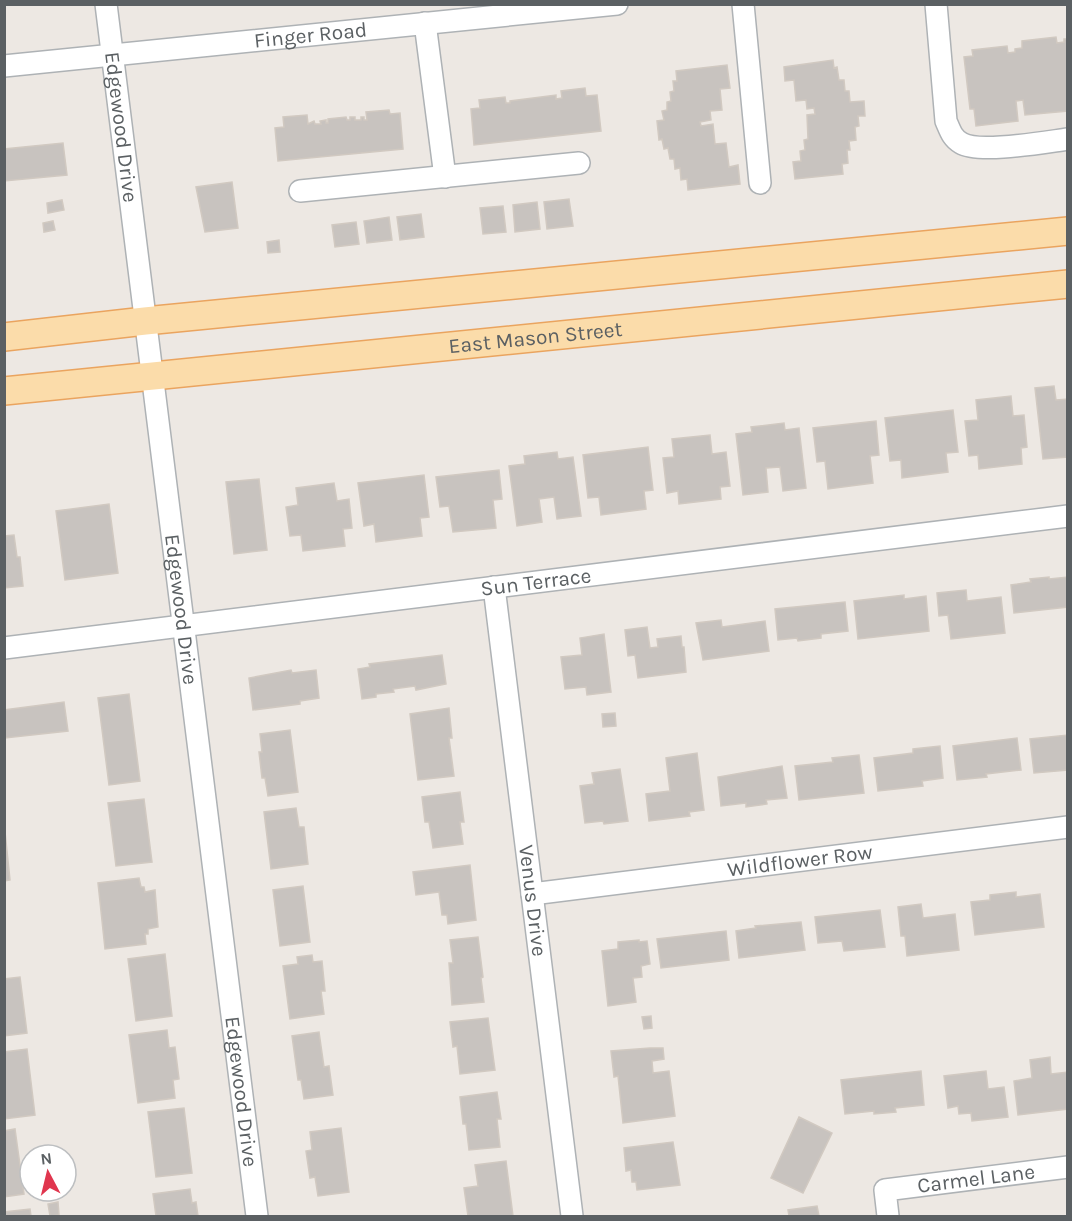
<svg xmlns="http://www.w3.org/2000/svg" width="1072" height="1221" font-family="Karla,sans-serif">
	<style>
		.building { fill: #c8c3bf; stroke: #d1c9c1; stroke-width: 1.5 }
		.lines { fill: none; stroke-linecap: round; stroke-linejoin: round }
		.minor-casing { stroke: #aeb2b5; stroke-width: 24 }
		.major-casing { stroke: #eaa45f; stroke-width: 30 }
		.minor { stroke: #fff; stroke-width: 21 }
		.major { stroke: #fbdcaa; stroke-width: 27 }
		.labels { text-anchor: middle; stroke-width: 4.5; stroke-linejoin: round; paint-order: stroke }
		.street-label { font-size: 21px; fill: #5b6063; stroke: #fff }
	</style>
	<rect width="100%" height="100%" fill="#ede8e3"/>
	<path class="building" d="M1056 37 1057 43 1064 42V39H1068V111L1025 115 1023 100 1016 101 1018 121 976 126 974 109H970L964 57 973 56 972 50 1007 46 1008 53 1015 52V49L1022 48V41Z
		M833 60 834 68 837 67 839 80H844L845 91H849L850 102 864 101 865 116H858L859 126 855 127 856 140 849 141 850 150H847L848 163 842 164 843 174 795 179 793 162 801 161 800 151 805 150 804 140 808 139 807 115 815 114 814 108 807 109 806 100 796 101 794 80 785 81 784 67Z
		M727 65 730 88 720 89 722 110 710 111 711 120 700 122 701 126 713 124 715 144 726 143 729 167 738 165 740 184 688 190 687 179 681 180 680 168 675 169 674 159H670L668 148 664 149 662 139 659 140 657 121 664 120 662 111 667 110V102L671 101 670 92 674 91 673 81H677L676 71Z
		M585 88 586 96 597 95 601 131 474 145 471 109 480 108 479 100 505 97 506 103H510V101L556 95V99L562 98 561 91Z
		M389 110 390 114 400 113 403 149 278 161 275 128 284 127 283 117 307 115 308 124 314 121 315 124H321L320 121 326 120V123H328V119L346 117 347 120H350V117H355V120H361V117H364V120H367L366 112Z
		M63 143 67 175 4 181V149Z
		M232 182 238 228 205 232 196 187Z
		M569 199 573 226 547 229 544 202Z
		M62 200 64 210 48 213 47 203Z
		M537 202 540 229 515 232 513 205Z
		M503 206 506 232 483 234 480 208Z
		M421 214 424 237 400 240 397 217Z
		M389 217 392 240 367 243 364 221Z
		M53 221 55 230 44 232 43 223Z
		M356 222 359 244 335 247 332 225Z
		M279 240 280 252 268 253 267 242Z
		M1054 386 1056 400 1068 399V457L1043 459 1035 388Z
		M1011 396 1013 416 1024 415 1027 447 1021 448 1022 464 979 469 978 455 969 456 965 421 978 420 976 400Z
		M953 410 958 452 946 453 948 472 902 478 901 460 890 461 885 418Z
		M876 421 879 455 870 456 873 483 828 489 825 461 817 462 813 428Z
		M784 423 785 430 799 428 806 488 783 491 780 467 766 468 768 492 743 495 736 434 752 432 751 427Z
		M710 435 712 454 726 452 730 486 720 487 721 499 679 504 678 491 667 493 663 458 674 457 672 439Z
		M648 447 653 490 644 491 646 509 601 515 599 497 588 498 583 455Z
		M557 452 558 459 573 457 581 516 557 519 554 497 539 499 542 522 517 526 509 466 525 464 524 456Z
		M499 470 502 499 493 500 496 528 453 532 449 506 440 507 436 477Z
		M424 475 429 517 420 518 422 536 376 542 374 524 364 526 358 483Z
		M259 479 267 550 234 554 226 482Z
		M334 483 337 501 349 499 352 528 343 529 345 546 303 551 301 535 290 536 286 507 298 505 296 488Z
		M109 504 118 573 65 580 56 511Z
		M14 535 17 557H20L23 586 4 588V536Z
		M1049 577V579L1068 577V607L1014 613 1011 585 1031 582 1030 579Z
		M966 590 967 601 1001 597 1005 633 951 639 948 615 939 616 937 593Z
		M904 595V599L926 596 929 631 858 639 854 601Z
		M845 602 848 631 821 634V638L798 641 797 638 778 640 775 609Z
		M721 620 722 627 765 621 769 651 703 660 696 623Z
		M647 627 650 648 658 647 657 639 681 636 682 647H684L686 672 638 678 635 655 628 656 625 630Z
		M604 634 611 692 587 695 586 687 565 689 561 657 582 655 580 638Z
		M442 655 446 684 416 690 415 686 393 689 394 692 376 694V697L362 699 358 669 370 667 369 664Z
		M291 670 292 673 316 670 319 698 300 701V704L253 710 249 678Z
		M129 694 140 781 109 785 98 698Z
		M64 702 68 731 5 738 4 710Z
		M449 708 452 738H449L454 776 418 780 410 714Z
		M615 713 616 726 603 727 602 714Z
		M290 730 298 792 268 796 265 778H262L259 752H262L260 734Z
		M1068 735V770L1034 773 1030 739Z
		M1017 738 1021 770 986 774 987 777 957 780 953 746Z
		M940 746 943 778 922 781 923 786 878 791 874 758 913 753V749Z
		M697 753 704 810 689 812 690 816 649 821 646 794 670 791 666 758Z
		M859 755 864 793 799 800 795 766 833 762 832 758Z
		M782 766 787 798 766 800 767 804 746 807V803L721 806 718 777Z
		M620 769 628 821 604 824 603 821 585 823 580 786 594 784 592 773Z
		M460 792 464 822H460L463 844 433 848 429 822H425L422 797Z
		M144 799 152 862 116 866 108 803Z
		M296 808 299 827H304L308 864 271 869 264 812Z
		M4 822 10 880 4 881Z
		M470 865 476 920 448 924 447 915H442L439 892 416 895 413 872Z
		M139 878 141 887H144L145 892 155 890 158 927 148 929V934H145L146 944 105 949 98 883Z
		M303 886 310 942 280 946 273 890Z
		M1016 892V897L1040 894 1044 927 975 935 971 902 990 900V895Z
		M921 904 923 918 955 914 959 950 907 956 905 936H901L898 907Z
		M880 910 885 947 844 951 842 941 818 943 815 917Z
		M801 922 805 950 739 958 736 931 756 928 755 926Z
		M726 931 729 960 661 968 657 939Z
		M478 937 483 977 481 978 484 1002 452 1005 449 963H453L450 940Z
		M639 940V942L647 941 650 964 641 966 642 977 633 978 636 1002 608 1006 602 951 618 949V942Z
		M165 954 172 1016 136 1021 128 959Z
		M312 955 313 962 322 961 325 991H321L324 1014 290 1019 283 966 298 964 297 957Z
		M20 977 27 1033 4 1036V979Z
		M651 1016 652 1028 644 1029 642 1017Z
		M488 1018 495 1070 460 1074 457 1046 453 1047 450 1022Z
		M167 1030 169 1048 175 1047 179 1079 173 1080 175 1098 138 1103 129 1035Z
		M319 1032 324 1067 329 1066 333 1095 304 1099 301 1080H298L292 1036Z
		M650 1048H663L664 1059 652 1061 653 1073 669 1071 675 1116 623 1123 618 1076 614 1077 611 1051Z
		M27 1049 35 1115 4 1119V1052Z
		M1050 1057 1051 1074 1068 1072V1109L1018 1115 1014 1081 1032 1078 1030 1060Z
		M921 1071 924 1105 895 1108 896 1112 874 1114V1111L845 1114 841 1080Z
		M986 1071 988 1089 1004 1087 1008 1117 972 1121 971 1113 959 1114 958 1106 948 1108 944 1076Z
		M497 1092 501 1119H497L500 1147 469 1150 466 1124H463L460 1097Z
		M184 1108 192 1173 156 1177 148 1112Z
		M799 1117 832 1133 803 1193 771 1178Z
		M341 1128 349 1192 318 1196 315 1177 310 1178 306 1151 312 1150 310 1132Z
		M15 1129 24 1194 4 1197V1131Z
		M673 1142 680 1185 637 1190 636 1182H632L631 1170 626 1171 624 1148Z
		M506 1161 513 1216H468L464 1188 478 1186 475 1165Z
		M190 1189 192 1203 196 1202 198 1216H156L153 1194Z
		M58 1202 59 1215 50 1216 48 1204Z
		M817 1206 819 1216H789L788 1210Z
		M30 1209 31 1216H4V1212Z"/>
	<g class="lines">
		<g class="minor-casing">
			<g id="minor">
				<path id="s1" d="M106 4 257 1216"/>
				<path d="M743 4 760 183"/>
				<path d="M936 4 946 121C950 130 952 138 961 143 979 154 1045 142 1068 139"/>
				<path d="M425 23 445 177"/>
				<path id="s2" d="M4 66 617 4"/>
				<path d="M300 191 579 163"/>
				<path id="s3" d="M494 587 572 1216"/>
				<path id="s4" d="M4 648 1068 516"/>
				<path id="s5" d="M532 894 1068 827"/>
				<path id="s6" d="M888 1216 885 1190 1068 1167"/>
			</g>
		</g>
		<g class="major-casing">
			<g id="major">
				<path d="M4 337 145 321 1068 231"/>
				<path id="s7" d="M4 391 1068 284"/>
			</g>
		</g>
		<use href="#minor" class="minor"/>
		<use href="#major" class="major"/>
	</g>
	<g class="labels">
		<g class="street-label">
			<text dy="7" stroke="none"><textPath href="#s2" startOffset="308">Finger Road</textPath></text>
			<text dy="7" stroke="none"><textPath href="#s1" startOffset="124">Edgewood Drive</textPath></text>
			<text dy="7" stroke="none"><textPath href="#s7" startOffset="534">East Mason Street</textPath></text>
			<text dy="7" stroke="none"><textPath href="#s4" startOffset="536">Sun Terrace</textPath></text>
			<text dy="7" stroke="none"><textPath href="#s1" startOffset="610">Edgewood Drive</textPath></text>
			<text dy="7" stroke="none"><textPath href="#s5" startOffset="270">Wildflower Row</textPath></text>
			<text dy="7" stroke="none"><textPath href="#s3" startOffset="316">Venus Drive</textPath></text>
			<text dy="7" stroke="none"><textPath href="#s1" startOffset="1096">Edgewood Drive</textPath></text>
			<text dy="7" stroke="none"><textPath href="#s6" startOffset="118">Carmel Lane</textPath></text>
		</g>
	</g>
	<rect width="1072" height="1221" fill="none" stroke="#5b6063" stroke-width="12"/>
	<g transform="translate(48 1173) rotate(353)"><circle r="28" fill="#ffffff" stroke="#bdbfc1" stroke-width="1.5"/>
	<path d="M0-4.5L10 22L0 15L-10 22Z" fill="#e0364e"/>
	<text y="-9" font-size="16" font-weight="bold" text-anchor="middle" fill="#5b6063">N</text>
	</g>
</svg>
